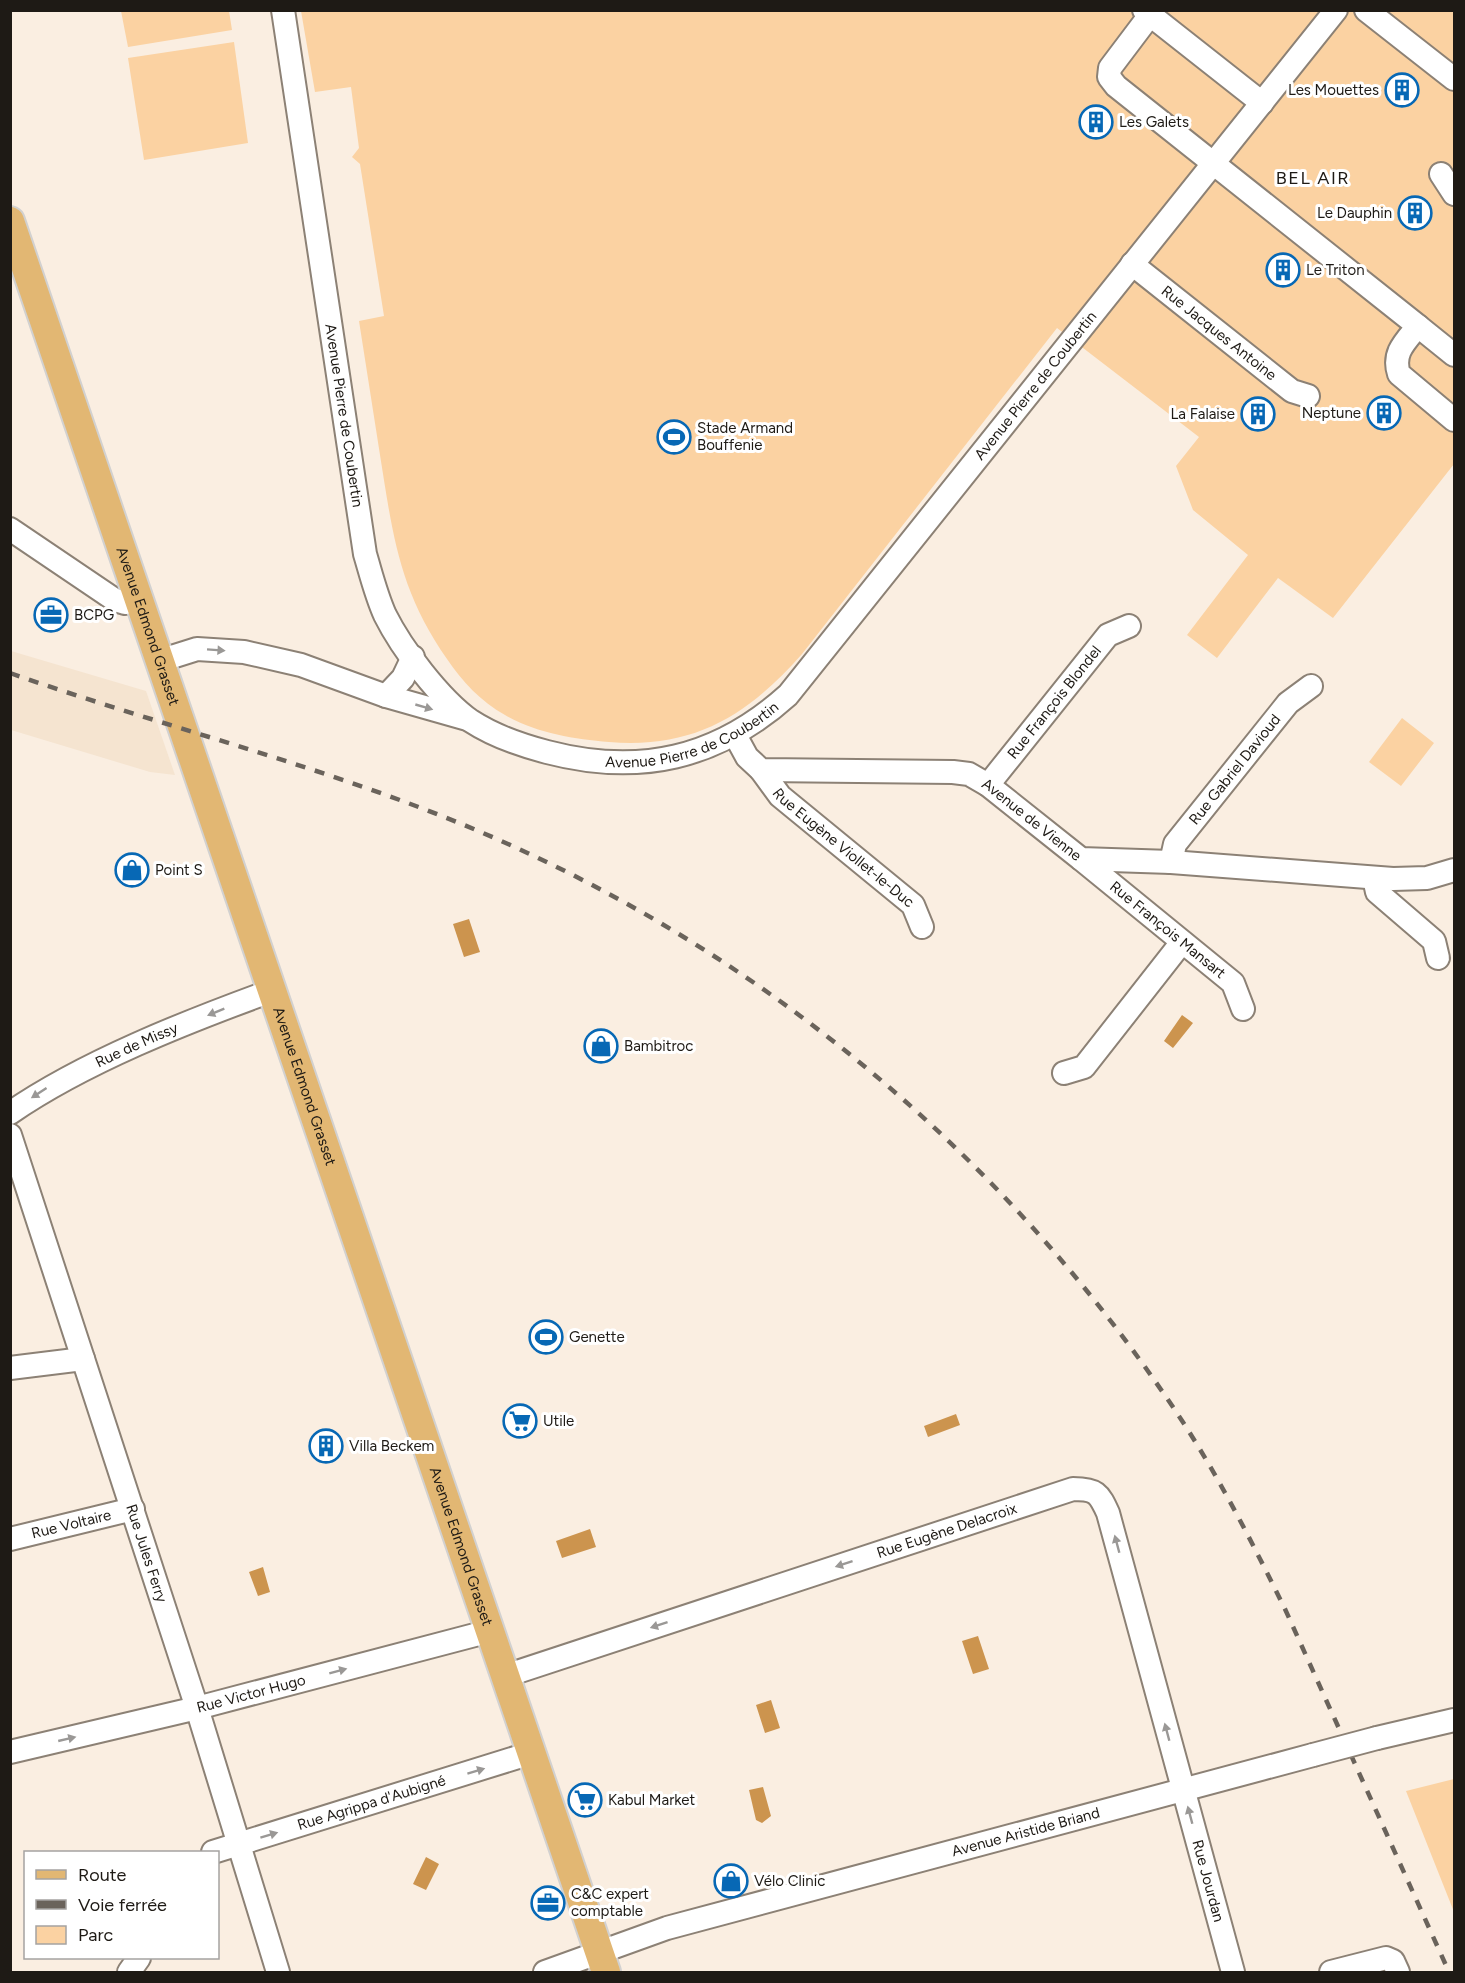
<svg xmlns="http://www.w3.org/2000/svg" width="1465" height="1983" font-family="Figtree,sans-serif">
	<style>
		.built { fill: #f5e4d0 }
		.green { fill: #fbd2a2 }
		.water { fill: #cc944e }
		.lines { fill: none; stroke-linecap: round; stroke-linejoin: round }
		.minor-casing { stroke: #8c8175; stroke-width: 26 }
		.major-casing { stroke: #d2d1d0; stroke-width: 32 }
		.minor { stroke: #fff; stroke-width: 22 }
		.major { stroke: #e2b773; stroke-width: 28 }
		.rail { stroke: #6a635b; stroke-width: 4.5; stroke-dasharray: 10 10; stroke-linecap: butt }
		.minor-bridge-casing { stroke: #8c8175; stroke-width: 26; stroke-linecap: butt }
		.minor-bridge { stroke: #fff; stroke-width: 22 }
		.oneway { fill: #9a9896 }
		.labels { text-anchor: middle; stroke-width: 6; stroke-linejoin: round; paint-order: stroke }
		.poi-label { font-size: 15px; fill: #1e1a15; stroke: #fff; text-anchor: start }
		.street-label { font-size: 15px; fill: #1e1a15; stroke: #fff }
		.quarter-label { font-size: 18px; letter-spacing: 1.5px; fill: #1e1a15; stroke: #fff }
	</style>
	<rect width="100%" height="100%" fill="#faeee1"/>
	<path class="built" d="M11 651 146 691 175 775 150 772 11 730Z"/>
	<path class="green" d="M121 11H229L232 30 128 47Z
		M301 11H1454V464L1333 618 1278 578 1217 658 1187 635 1248 555 1193 510 1176 466 1199 437 1057 328 802 654C748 715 695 749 609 742 574 739 536 733 505 715 481 702 462 681 447 659 399 590 393 536 380 455 373 410 366 366 359 321L384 316 360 164 352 157 359 148 351 87 315 92Z
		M234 42 248 143 144 160 128 58Z
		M1402 718 1434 743 1401 786 1369 762Z
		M1454 1779V1912L1406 1791Z"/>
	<path class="water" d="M469 919 480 952 464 957 453 924Z
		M1182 1015 1193 1023 1173 1048 1164 1041Z
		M956 1414 960 1425 928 1437 924 1426Z
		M590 1529 596 1547 562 1558 556 1541Z
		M263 1567 270 1592 258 1596 249 1572Z
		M978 1636 989 1669 973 1674 962 1641Z
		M771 1700 780 1728 765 1733 756 1705Z
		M763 1787 771 1816 762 1823 756 1820 749 1790Z
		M426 1857 439 1864 426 1890 413 1884Z"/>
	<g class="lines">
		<g class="minor-casing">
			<g id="minor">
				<path id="s1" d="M283 10 365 554C371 574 376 595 385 615 402 649 440 699 471 721 494 736 520 745 547 752 639 776 717 759 788 695L1336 10"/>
				<path d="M1144 10 1262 103"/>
				<path d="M1366 10 1454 79"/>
				<path d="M1150 15 1110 68 1109 77 1116 86 1418 326C1405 342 1392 353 1399 374L1454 420"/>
				<path d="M1441 174 1454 194"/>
				<path id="s2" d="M1132 264 1292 391 1308 396"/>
				<path d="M1418 326 1454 355"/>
				<path d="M10 529 115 600 125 603 137 599"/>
				<path d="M159 661 197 649 244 652 301 665 386 696 467 719"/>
				<path d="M386 696 403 678 413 657"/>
				<path id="s3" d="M735 735 747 757 761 770 953 772 969 774 988 785 1081 859 1171 862 1393 879 1427 878 1454 870"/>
				<path id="s4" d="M761 770 780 796 913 905 922 927"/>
				<path id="s5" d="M988 785 1108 635 1129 626"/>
				<path id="s6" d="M1081 859 1233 983 1243 1009"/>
				<path id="s7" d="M1171 862 1175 844 1288 703 1311 686"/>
				<path d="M1374 878 1377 892 1434 941 1438 958"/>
				<path d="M1064 1073 1084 1067 1182 942"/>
				<path id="s8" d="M10 1113C84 1062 186 1022 271 991"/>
				<path id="s9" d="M10 1135 197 1708 278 1972"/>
				<path d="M10 1368 83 1359"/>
				<path id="s10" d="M10 1539 133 1509"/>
				<path id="s11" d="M505 1676 1073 1489C1096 1489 1099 1493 1108 1513L1233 1972"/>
				<path d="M1377 1738 1454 1720"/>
				<path id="s12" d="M10 1752 197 1708 490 1631"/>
				<path id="s13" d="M213 1852 531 1753"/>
				<path d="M129 1972 139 1958"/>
				<path id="s14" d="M545 1972 667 1928 1313 1755"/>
				<path d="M1331 1972 1386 1958 1393 1961 1398 1972"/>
			</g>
		</g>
		<g class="major-casing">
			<g id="major">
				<path id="s15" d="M10 221 606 1972"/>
			</g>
		</g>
		<use href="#minor" class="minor"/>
		<use href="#major" class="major"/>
		<path class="rail" d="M10 673C161 726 316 764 464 825 747 942 990 1141 1164 1394 1211 1461 1249 1536 1285 1609L1449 1972"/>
		<g class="minor-bridge-casing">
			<path id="minor-bridge" d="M1313 1755 1377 1738"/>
		</g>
		<use href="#minor-bridge" class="minor-bridge"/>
	</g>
	<defs><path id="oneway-solid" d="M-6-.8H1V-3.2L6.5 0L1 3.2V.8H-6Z" transform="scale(1.5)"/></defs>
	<g class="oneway">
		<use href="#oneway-solid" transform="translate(216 650) rotate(4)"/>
		<use href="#oneway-solid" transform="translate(424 707) rotate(16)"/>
		<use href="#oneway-solid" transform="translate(216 1012) rotate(158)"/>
		<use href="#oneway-solid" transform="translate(39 1093) rotate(147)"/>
		<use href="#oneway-solid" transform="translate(1117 1544) rotate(-105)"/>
		<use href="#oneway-solid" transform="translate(844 1564) rotate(162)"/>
		<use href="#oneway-solid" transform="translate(659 1625) rotate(162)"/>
		<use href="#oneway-solid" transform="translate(338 1671) rotate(-15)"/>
		<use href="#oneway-solid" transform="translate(1167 1732) rotate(-105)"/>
		<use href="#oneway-solid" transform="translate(67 1739) rotate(-13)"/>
		<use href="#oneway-solid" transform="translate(476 1771) rotate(-17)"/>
		<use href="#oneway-solid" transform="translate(1190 1815) rotate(-105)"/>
		<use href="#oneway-solid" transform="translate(269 1835) rotate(-17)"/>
	</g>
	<defs>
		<g id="building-ring" transform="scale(1.725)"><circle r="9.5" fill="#fff" stroke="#0768b5" stroke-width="1.5"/><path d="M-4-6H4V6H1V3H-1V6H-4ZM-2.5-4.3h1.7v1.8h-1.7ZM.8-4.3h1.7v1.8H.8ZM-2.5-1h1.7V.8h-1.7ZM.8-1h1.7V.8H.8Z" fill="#0768b5"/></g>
		<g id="stadium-ring" transform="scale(1.725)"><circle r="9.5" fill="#fff" stroke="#0768b5" stroke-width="1.5"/><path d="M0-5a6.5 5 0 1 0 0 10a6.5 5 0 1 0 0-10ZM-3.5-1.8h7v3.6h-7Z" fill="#0768b5"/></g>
		<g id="office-ring" transform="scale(1.725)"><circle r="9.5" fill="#fff" stroke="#0768b5" stroke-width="1.5"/><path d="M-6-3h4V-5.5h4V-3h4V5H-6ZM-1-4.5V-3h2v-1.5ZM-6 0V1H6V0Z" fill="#0768b5"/></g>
		<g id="shop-ring" transform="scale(1.725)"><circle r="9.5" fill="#fff" stroke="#0768b5" stroke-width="1.5"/><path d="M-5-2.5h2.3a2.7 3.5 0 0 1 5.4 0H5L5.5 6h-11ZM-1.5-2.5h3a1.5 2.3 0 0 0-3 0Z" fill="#0768b5"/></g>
		<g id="supermarket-ring" transform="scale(1.725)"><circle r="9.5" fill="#fff" stroke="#0768b5" stroke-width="1.5"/><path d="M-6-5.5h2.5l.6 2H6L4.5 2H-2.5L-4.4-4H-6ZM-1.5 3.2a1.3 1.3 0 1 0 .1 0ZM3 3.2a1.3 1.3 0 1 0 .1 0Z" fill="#0768b5"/></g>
	</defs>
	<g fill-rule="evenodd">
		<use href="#building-ring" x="1402" y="90"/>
		<use href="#building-ring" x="1096" y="122"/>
		<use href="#building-ring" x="1415" y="213"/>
		<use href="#building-ring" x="1283" y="270"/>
		<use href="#building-ring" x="1384" y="413"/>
		<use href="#building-ring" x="1258" y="414"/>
		<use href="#stadium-ring" x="674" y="437"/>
		<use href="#office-ring" x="51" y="615"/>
		<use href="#shop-ring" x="132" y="870"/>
		<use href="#shop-ring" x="601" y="1046"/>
		<use href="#stadium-ring" x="546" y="1337"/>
		<use href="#supermarket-ring" x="520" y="1421"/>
		<use href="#building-ring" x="326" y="1446"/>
		<use href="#supermarket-ring" x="585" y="1800"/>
		<use href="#shop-ring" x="731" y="1881"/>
		<use href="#office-ring" x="548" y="1903"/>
	</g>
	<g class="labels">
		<g class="poi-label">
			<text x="1379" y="95" text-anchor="end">Les Mouettes</text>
			<text x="1119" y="127">Les Galets</text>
			<text x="1392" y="218" text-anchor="end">Le Dauphin</text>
			<text x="1306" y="275">Le Triton</text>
			<text x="1361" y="418" text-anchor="end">Neptune</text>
			<text x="1235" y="419" text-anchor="end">La Falaise</text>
			<text x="697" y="433">Stade Armand<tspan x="697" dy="17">Bouffenie</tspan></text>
			<text x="74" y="620">BCPG</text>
			<text x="155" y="875">Point S</text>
			<text x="624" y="1051">Bambitroc</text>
			<text x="569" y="1342">Genette</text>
			<text x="543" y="1426">Utile</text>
			<text x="349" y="1451">Villa Beckem</text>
			<text x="608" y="1805">Kabul Market</text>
			<text x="754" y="1886">Vélo Clinic</text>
			<text x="571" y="1899">C&amp;C expert<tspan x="571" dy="17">comptable</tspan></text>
		</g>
		<g class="street-label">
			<text dy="5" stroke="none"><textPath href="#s2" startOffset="111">Rue Jacques Antoine</textPath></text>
			<text dy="5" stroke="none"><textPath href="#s1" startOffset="1490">Avenue Pierre de Coubertin</textPath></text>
			<text dy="5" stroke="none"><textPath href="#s1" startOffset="410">Avenue Pierre de Coubertin</textPath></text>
			<text dy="5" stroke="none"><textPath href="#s15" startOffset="428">Avenue Edmond Grasset</textPath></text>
			<text dy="5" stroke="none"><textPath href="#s5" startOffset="106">Rue François Blondel</textPath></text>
			<text dy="5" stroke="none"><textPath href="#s1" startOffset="986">Avenue Pierre de Coubertin</textPath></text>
			<text dy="5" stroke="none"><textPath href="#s7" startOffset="114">Rue Gabriel Davioud</textPath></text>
			<text dy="5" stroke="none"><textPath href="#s3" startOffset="330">Avenue de Vienne</textPath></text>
			<text dy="5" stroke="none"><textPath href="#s4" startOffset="114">Rue Eugène Viollet-le-Duc</textPath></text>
			<text dy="5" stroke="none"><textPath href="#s6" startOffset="112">Rue François Mansart</textPath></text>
			<text dy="5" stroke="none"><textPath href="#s8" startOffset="144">Rue de Missy</textPath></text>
			<text dy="5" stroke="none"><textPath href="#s15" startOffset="914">Avenue Edmond Grasset</textPath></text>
			<text dy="5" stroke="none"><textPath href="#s10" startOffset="63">Rue Voltaire</textPath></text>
			<text dy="5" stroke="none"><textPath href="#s11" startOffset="465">Rue Eugène Delacroix</textPath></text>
			<text dy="5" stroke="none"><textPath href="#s15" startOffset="1400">Avenue Edmond Grasset</textPath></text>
			<text dy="5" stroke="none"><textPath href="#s9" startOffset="440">Rue Jules Ferry</textPath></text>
			<text dy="5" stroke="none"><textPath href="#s12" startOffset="248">Rue Victor Hugo</textPath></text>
			<text dy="5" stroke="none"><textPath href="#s13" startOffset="166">Rue Agrippa d'Aubigné</textPath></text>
			<text dy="5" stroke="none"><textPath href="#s14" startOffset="501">Avenue Aristide Briand</textPath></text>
			<text dy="5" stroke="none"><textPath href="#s11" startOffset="1026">Rue Jourdan</textPath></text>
		</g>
		<g class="quarter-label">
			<text x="1313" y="184">BEL AIR</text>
		</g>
	</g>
	<rect width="1465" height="1983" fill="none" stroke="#1e1a15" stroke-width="24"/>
	<rect x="24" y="1851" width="195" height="108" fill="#ffffff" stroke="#a5a3a1" stroke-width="1.5"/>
	<rect x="36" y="1870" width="30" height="9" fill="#e2b773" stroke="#a5a3a1" stroke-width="1.5"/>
	<text x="78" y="1881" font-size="18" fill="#1e1a15">Route</text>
	<rect x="36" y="1900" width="30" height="9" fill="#6a635b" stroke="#a5a3a1" stroke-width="1.5"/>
	<text x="78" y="1911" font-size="18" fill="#1e1a15">Voie ferrée</text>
	<rect x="36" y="1926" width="30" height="18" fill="#fbd2a2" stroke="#a5a3a1" stroke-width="1.5"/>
	<text x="78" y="1941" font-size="18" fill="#1e1a15">Parc</text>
</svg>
